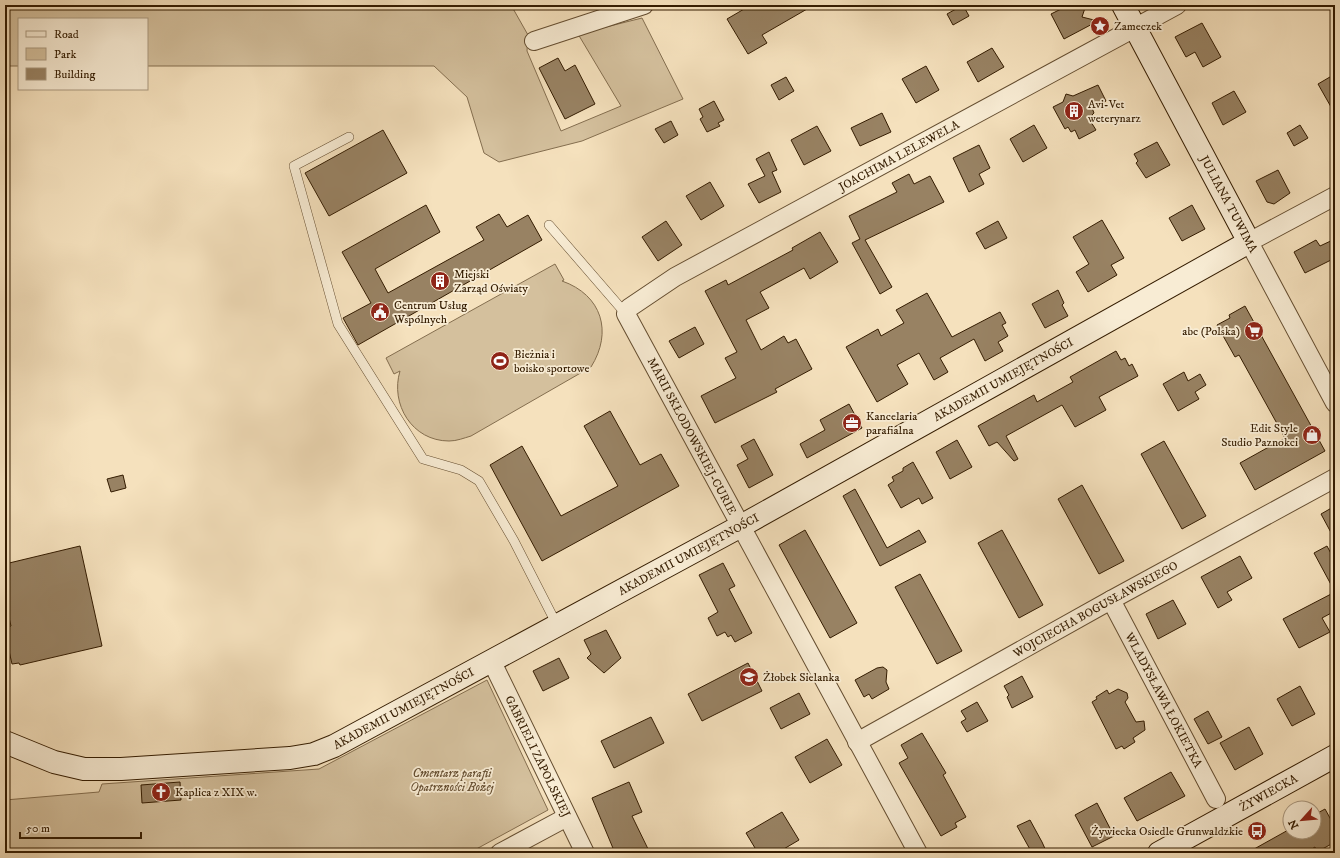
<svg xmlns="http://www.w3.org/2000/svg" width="1340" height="858" font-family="'IM FELL DW Pica',serif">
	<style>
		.green { fill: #d4c09d; stroke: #846e4f }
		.building { fill: #988263; stroke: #341c01 }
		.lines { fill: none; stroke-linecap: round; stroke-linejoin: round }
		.lane-casing { stroke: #644d30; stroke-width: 10 }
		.street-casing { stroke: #644d30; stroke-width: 20 }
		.secondary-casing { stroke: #341c01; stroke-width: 24 }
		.lane { stroke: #f8ecd4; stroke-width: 9 }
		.street { stroke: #f8ecd4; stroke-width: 18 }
		.secondary { stroke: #f8ecd4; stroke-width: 22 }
		.labels { text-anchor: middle; stroke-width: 3.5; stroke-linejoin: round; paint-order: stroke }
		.poi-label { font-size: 12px; fill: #341c01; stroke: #f8ecd4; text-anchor: start }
		.street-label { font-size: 12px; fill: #341c01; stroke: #f8ecd4 }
		.park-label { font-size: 12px; font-style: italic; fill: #644d30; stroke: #f8ecd4 }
	</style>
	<rect width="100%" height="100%" fill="#f5e1bd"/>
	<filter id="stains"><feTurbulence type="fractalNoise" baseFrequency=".005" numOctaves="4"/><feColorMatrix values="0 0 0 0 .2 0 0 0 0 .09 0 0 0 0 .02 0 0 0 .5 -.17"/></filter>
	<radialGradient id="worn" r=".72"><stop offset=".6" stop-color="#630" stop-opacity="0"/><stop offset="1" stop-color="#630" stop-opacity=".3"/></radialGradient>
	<path class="green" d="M5 5H511L528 35 527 51 561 131 621 106 578 34 642 18 683 99 582 141 499 162 484 153 467 97 434 66H147V19H19V66H5Z
		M555 264 564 280 562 281C602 295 613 332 591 367L471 436C464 438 457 441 449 441 412 441 390 404 400 371L394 374 386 358Z
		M487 680 548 810 469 853H5V800L99 792 102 784 319 769Z"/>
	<path class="building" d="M751 5H814L762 35 767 43 748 54 727 19Z
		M963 5 969 16 953 25 947 14Z
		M1069 5H1086L1082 17 1098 21 1064 39 1051 14Z
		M1202 23 1221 57 1203 67 1195 52 1186 57 1175 37Z
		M992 48 1004 67 978 82 967 62Z
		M558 58 565 71 575 65 595 104 565 119 539 68Z
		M926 66 939 90 916 103 902 79Z
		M1335 74V114L1318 84Z
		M786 77 794 91 779 100 771 85Z
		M1098 85 1106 101 1092 108 1094 113 1092 115 1094 120 1091 122 1096 130 1079 139 1075 130 1071 132 1068 127 1065 129 1053 107 1063 102 1066 94 1073 96Z
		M1234 91 1246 112 1223 125 1212 103Z
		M714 101 724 120 718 123 720 126 707 132 700 119 703 117 699 109Z
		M882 113 891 132 860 146 851 128Z
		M671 121 678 135 664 143 655 129Z
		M1034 125 1047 148 1023 162 1010 139Z
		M1300 125 1308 138 1294 146 1287 133Z
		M817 126 831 151 804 165 791 140Z
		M383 130 407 173 329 216 305 173Z
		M1157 142 1170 165 1146 178 1136 163 1138 161 1134 154Z
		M979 145 990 168 979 174 984 184 969 192 953 158Z
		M769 152 777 170 772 172 781 192 759 203 748 184 765 176 756 159Z
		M1278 170 1290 193 1274 204 1267 202 1256 181Z
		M909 174 914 184 930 176 944 202 865 240 892 287 880 294 852 243 860 239 849 216 897 192 892 183Z
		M710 182 724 206 701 220 686 196Z
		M426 205 440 232 375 269 388 293 484 240 476 227 499 214 507 227 528 215 542 240 358 345 343 318 371 303 342 252Z
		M1192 205 1205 229 1182 241 1169 218Z
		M1102 220 1124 258 1111 265 1117 275 1088 292 1076 272 1089 264 1073 237Z
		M666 221 682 245 658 261 642 237Z
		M998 221 1007 238 985 249 976 233Z
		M820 232 838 262 810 279 804 268 760 292 769 308 746 320 761 350 784 336 788 343 796 339 812 369 775 389 777 392 715 423 701 396 736 378 725 358 737 352 705 291 726 280 728 285 793 250 792 248Z
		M1335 239V258L1305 273 1294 252 1316 240 1320 246Z
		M1058 290 1064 303 1062 305 1068 316 1045 328 1032 304Z
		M927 293 952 337 1000 312 1006 323 1002 325 1008 336 998 342 1003 351 985 361 974 339 940 358 948 372 934 380 919 353 897 365 908 384 877 402 846 347 878 329 881 336 904 323 896 310Z
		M1245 306 1325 451 1255 490 1240 463 1285 438 1239 355 1235 357 1217 325 1230 318 1229 315Z
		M695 327 704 344 679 358 669 341Z
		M1116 351 1121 360 1125 358 1129 366 1132 364 1138 376 1099 397 1106 410 1075 427 1062 405 1006 436 1018 459 1014 461 997 442 989 446 978 426 1034 395 1037 402 1073 382 1070 377Z
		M1184 372 1188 381 1200 374 1206 385 1195 392 1199 399 1178 411 1163 384Z
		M849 404 862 428 807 458 800 444 825 430 820 420Z
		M610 411 640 465 661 454 679 486 542 561 490 465 522 446 561 516 618 486 584 426Z
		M754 439 773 475 749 488 737 465 748 459 741 446Z
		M957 440 972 467 950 479 936 452Z
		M1164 441 1206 516 1182 529 1141 454Z
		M913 462 933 498 922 504 919 498 901 508 888 485 894 481 892 477 903 471V468Z
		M123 475 126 488 111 492 107 479Z
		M1082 485 1124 561 1099 574 1058 499Z
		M855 489 887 548 919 530 926 542 880 566 843 496Z
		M1335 506V540L1321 514Z
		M805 530 857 623 830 638 779 545Z
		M1002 530 1043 605 1019 618 978 543Z
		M80 546 102 646 20 665 19 663 12 664 5 633V628L11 626 5 601V564Z
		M1327 546 1335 561V611L1322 618 1330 632 1299 648 1283 619 1335 592 1314 553Z
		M1240 556 1252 578 1227 592 1232 600 1218 608 1201 577Z
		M723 563 735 586 729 589 752 633 735 642 731 635 728 637 725 632 717 636 708 618 718 612 699 575Z
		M920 574 962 651 937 664 895 587Z
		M1173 600 1186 624 1158 639 1146 614Z
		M606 630 621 658 604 673 587 658 591 654 584 640Z
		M559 658 569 678 543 691 533 671Z
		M748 663 762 691 702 721 688 694Z
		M883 667 887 670 886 682 889 689 872 699 869 694 864 697 855 680 877 668Z
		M1022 676 1033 697 1012 708 1007 697 1009 695 1004 686Z
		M1300 686 1315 714 1292 726 1277 699Z
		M1118 689 1127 693 1128 698 1125 702 1136 722 1144 721 1145 730 1133 738 1135 742 1124 749 1122 746 1116 749 1092 702 1097 699 1096 697 1107 690 1109 694Z
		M799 693 810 714 781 729 770 708Z
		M977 702 988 721 967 732 961 722 966 719 961 711Z
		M1208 711 1222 737 1208 744 1194 719Z
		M651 717 664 743 614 768 601 741Z
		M1249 727 1263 754 1235 770 1220 743Z
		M922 733 946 773 943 775 966 817 955 823 957 827 941 836 899 763 908 758 901 745Z
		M827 739 842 765 810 783 795 757Z
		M1171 772 1185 796 1137 821 1124 798Z
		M180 782 181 800 142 803 141 785Z
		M629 782 642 812 632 816 650 853H615L592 798Z
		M1097 803 1114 836 1092 847 1075 815Z
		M1325 809 1335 827V842L1317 852 1315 847 1305 853H1247L1290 829V832H1314V815Z
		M782 812 799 840 777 853H758L746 833Z
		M1030 820 1042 842 1047 853H1032L1017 826Z"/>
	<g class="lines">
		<g class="lane-casing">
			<path id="lane" d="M349 137 294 166 338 324 423 459 461 470 479 481 514 541 557 625
				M549 225 626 314"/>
		</g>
		<g class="street-casing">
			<g id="street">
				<path d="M534 41 644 5"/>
				<path d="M1335 196 1249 242 1335 403"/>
				<path id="s1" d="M1111 600 1216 799"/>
				<path id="s2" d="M491 660 585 853"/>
				<path id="s3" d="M857 742 1111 600 1335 478"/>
				<path d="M500 853 567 817"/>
				<path id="s4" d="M918 853 626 314 629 308 675 277 1177 5"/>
			</g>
		</g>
		<g class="secondary-casing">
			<g id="secondary">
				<path id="s5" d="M5 742 54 762 84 769H121L290 758 314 754 334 746 741 526 1249 242 1123 5"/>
				<path id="s6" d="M1159 853 1335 756"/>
			</g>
		</g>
		<use href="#lane" class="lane"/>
		<use href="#street" class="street"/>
		<use href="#secondary" class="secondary"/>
	</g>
	<defs>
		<g id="sight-disc" transform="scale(1)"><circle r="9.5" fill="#8f2418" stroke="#f8ecd4"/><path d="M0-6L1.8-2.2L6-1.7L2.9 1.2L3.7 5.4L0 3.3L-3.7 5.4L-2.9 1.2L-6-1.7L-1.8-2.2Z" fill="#fff"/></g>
		<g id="building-disc" transform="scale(1)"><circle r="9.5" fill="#8f2418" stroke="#f8ecd4"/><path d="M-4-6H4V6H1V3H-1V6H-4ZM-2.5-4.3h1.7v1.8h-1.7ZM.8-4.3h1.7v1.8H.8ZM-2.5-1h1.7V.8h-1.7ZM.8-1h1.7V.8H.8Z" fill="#fff"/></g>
		<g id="civic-disc" transform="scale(1)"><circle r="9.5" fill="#8f2418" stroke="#f8ecd4"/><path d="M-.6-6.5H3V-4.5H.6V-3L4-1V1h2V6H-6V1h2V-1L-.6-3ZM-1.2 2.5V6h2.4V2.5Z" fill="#fff"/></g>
		<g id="supermarket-disc" transform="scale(1)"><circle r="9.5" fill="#8f2418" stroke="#f8ecd4"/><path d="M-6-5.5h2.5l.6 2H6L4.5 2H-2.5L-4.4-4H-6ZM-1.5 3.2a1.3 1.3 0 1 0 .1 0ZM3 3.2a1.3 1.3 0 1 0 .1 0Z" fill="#fff"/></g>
		<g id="stadium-disc" transform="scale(1)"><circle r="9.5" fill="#8f2418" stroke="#f8ecd4"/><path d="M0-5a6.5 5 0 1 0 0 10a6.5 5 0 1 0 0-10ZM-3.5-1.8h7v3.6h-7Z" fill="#fff"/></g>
		<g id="office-disc" transform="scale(1)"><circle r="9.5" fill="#8f2418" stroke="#f8ecd4"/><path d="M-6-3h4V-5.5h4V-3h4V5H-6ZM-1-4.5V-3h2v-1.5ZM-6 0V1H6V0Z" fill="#fff"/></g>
		<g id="shop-disc" transform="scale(1)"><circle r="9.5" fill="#8f2418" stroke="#f8ecd4"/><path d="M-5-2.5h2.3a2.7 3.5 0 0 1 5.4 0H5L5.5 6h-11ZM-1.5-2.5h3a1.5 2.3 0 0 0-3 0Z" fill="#fff"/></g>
		<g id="school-disc" transform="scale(1)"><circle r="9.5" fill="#8f2418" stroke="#f8ecd4"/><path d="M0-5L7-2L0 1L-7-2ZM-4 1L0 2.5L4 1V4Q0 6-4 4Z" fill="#fff"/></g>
		<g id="church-disc" transform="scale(1)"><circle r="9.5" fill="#8f2418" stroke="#f8ecd4"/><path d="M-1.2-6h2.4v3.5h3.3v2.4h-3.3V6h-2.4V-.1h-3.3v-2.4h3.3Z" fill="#fff"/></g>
		<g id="bus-disc" transform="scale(1)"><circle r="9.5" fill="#8f2418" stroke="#f8ecd4"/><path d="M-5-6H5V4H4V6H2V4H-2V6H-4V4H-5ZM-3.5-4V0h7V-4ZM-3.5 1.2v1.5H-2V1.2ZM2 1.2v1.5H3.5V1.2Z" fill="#fff"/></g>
	</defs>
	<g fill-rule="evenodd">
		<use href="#sight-disc" x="1100" y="26"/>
		<use href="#building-disc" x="1074" y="111"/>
		<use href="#building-disc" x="440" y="281"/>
		<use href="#civic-disc" x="380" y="312"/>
		<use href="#supermarket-disc" x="1254" y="331"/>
		<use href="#stadium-disc" x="500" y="361"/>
		<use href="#office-disc" x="852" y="423"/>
		<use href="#shop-disc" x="1312" y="435"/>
		<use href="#school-disc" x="749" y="677"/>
		<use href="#church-disc" x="161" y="792"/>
		<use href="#bus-disc" x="1257" y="831"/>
	</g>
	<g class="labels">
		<g class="poi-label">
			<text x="1114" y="30">Zameczek</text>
			<text x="1088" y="108">Avi-Vet<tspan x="1088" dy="14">weterynarz</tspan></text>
			<text x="454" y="278">Miejski<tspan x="454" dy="14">Zarząd Oświaty</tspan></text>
			<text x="394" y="309">Centrum Usług<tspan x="394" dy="14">Wspólnych</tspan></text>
			<text x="1240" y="335" text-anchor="end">abc (Polska)</text>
			<text x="514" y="358">Bieżnia i<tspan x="514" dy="14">boisko sportowe</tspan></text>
			<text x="866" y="420">Kancelaria<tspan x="866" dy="14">parafialna</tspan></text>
			<text x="1298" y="432" text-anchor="end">Edit Style<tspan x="1298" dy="14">Studio Paznokci</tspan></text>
			<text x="763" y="681">Żłobek Sielanka</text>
			<text x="175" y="796">Kaplica z XIX w.</text>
			<text x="1243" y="835" text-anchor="end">Żywiecka Osiedle Grunwaldzkie</text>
		</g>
		<g class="street-label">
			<text dy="4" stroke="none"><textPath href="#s4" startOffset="930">JOACHIMA LELEWELA</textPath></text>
			<text transform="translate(1229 204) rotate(62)" y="4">JULIANA TUWIMA</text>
			<text dy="4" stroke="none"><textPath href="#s5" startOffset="1099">AKADEMII UMIEJĘTNOŚCI</textPath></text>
			<text transform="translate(692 436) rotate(62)" y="4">MARII SKŁODOWSKIEJ-CURIE</text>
			<text dy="4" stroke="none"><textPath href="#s5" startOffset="739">AKADEMII UMIEJĘTNOŚCI</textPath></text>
			<text dy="4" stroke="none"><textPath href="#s3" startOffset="273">WOJCIECHA BOGUSŁAWSKIEGO</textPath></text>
			<text dy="4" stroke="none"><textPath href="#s1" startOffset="113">WLADYSŁAWA ŁOKIETKA</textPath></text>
			<text dy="4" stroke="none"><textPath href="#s5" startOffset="415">AKADEMII UMIEJĘTNOŚCI</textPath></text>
			<text dy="4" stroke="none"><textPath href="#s2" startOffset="107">GABRIELI ZAPOLSKIEJ</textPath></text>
			<text dy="4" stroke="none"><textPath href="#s6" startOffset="125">ŻYWIECKA</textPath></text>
		</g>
		<g class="park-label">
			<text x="452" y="777">Cmentarz parafii<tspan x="452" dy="14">Opatrzności Bożej</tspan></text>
		</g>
	</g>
	<rect width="1340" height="858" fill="none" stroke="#f5e1bd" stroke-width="20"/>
	<rect x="6" y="6" width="1328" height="846" fill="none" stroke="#341c01" stroke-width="2"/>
	<rect x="10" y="10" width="1320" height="838" fill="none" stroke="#341c01"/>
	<rect x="18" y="18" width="130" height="72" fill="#f8ecd4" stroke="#aa9980"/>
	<rect x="26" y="31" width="20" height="6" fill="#f8ecd4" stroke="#aa9980"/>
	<text x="54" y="38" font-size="12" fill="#341c01">Road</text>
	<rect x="26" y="48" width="20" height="12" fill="#d4c09d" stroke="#aa9980"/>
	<text x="54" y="58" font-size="12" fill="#341c01">Park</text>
	<rect x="26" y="68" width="20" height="12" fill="#988263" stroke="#aa9980"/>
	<text x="54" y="78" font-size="12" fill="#341c01">Building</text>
	<g transform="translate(1302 820) rotate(243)"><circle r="19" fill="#f8ecd4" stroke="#aa9980"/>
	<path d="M0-3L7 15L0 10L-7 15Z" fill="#8f2418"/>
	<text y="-6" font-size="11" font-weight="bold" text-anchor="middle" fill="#341c01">N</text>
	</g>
	<path d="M20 832v6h121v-6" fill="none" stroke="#341c01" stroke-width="2"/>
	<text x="26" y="832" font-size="12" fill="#341c01" stroke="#f8ecd4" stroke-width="3" paint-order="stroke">50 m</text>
	<rect width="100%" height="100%" filter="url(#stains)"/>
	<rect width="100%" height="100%" fill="url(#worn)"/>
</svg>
